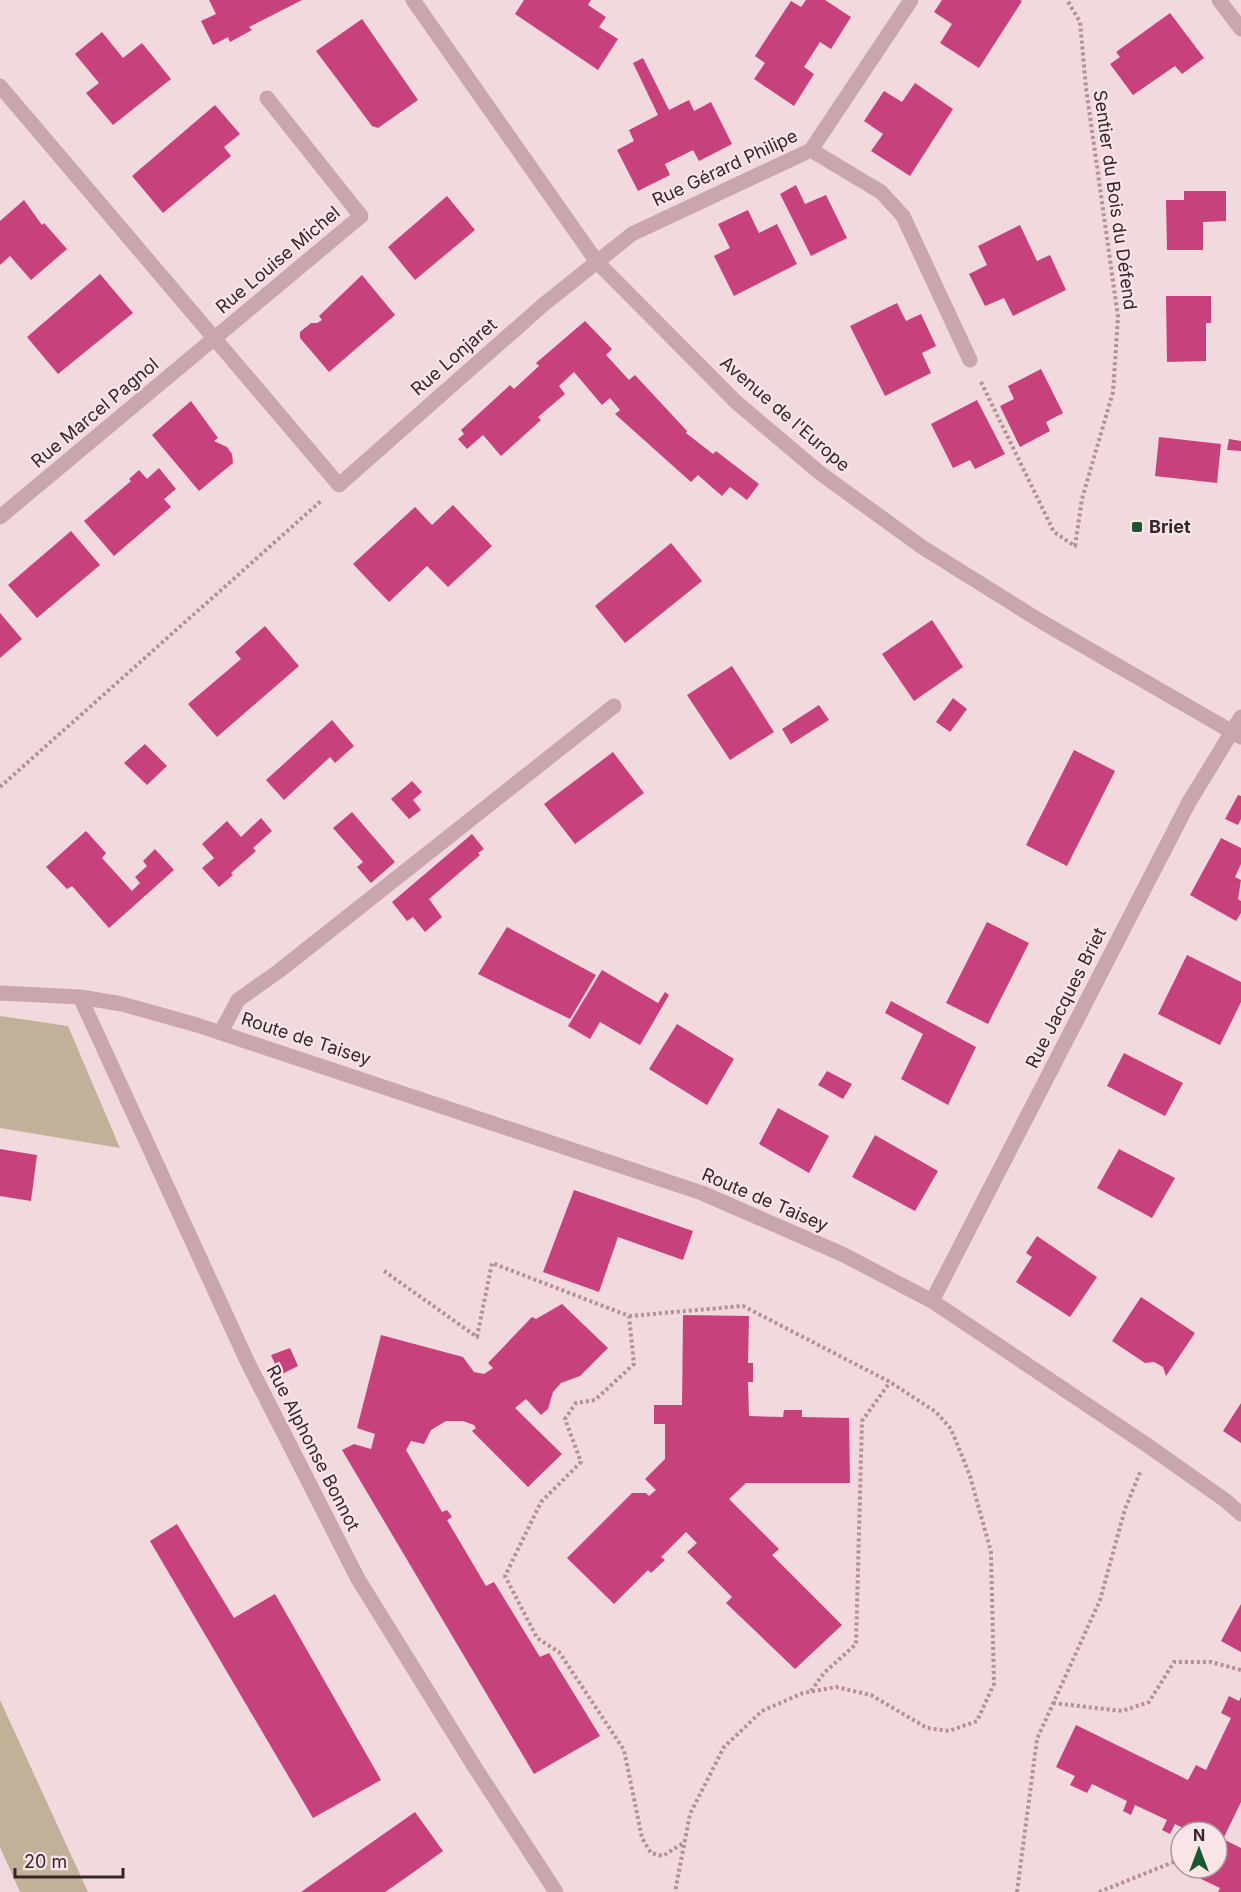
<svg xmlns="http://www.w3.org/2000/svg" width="1241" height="1892" font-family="Inter,sans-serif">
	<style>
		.green { fill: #c0b299 }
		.building { fill: #c7417d }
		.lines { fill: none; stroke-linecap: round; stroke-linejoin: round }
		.path { stroke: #b58f99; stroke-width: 4; stroke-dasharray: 3 3; stroke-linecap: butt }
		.minor { stroke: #c9a5ad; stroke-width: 15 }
		.poi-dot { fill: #1b5732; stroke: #f9e5e8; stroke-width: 2 }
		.labels { text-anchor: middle; stroke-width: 4.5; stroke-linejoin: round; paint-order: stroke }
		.street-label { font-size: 18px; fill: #35262c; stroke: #f9e5e8 }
		.poi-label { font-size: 18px; font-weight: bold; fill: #35262c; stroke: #f9e5e8; text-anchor: start }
	</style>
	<rect width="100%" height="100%" fill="#f1d9dd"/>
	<path class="green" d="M0 1016 68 1026 120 1148 0 1128Z
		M0 1700 88 1892H20L0 1847Z"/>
	<path class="building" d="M209 0H302L249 27 252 30 230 42 228 37 213 45 201 21 216 14Z
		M524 0H591L588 5 606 17 599 27 618 39 598 70 515 14Z
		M806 0H825L851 17 831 49 820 42 804 67 814 74 794 106 754 79 765 63 755 56 791 1 801 7Z
		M942 0H1020L1022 1 979 68 940 43 952 24 934 12Z
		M1170 13 1204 58 1182 74 1175 66 1133 95 1110 64 1120 57 1116 52Z
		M362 19 418 100 378 128 372 126 316 51Z
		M102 32 123 58 142 43 171 79 113 125 86 93 99 83 75 54Z
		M643 58 669 110 689 100 694 111 711 102 732 144 699 161 693 150 665 164 670 175 638 191 617 150 634 141 629 130 658 115 633 63Z
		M915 83 953 109 910 176 871 151 883 134 864 121 884 91 902 102Z
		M215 105 240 134 224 147 231 156 163 213 132 176Z
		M796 185 805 204 826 195 847 238 811 256 780 194Z
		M1184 191H1226V221L1203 222V250H1167L1166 200H1184Z
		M447 196 475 230 415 280 388 247Z
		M24 200 42 225 44 223 67 249 31 280 10 256 0 265V221Z
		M748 210 759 233 777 224 797 264 734 296 714 256 730 248 718 224Z
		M1020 225 1037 261 1050 255 1066 290 1013 316 1004 298 985 306 969 274 987 265 978 246Z
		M100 274 133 313 58 374 27 337Z
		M362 275 395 315 329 372 300 338V332L311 323H317L322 320 319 316Z
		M1166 296H1211V323H1206V361L1167 362Z
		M897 303 906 321 921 314 936 346 922 353 931 373 885 396 850 326Z
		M585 321 612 349 606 355 629 380 635 375 687 431 686 433 713 454 716 451 759 484 747 500 730 487 722 496 698 475 691 482 615 414 620 410 610 398 602 405 574 372 559 386 565 394 538 417 541 420 501 456 483 435 467 449 458 439 464 434 461 430 510 385 514 389 539 366 536 363Z
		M1041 369 1063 413 1046 422 1050 431 1020 447 1000 406 1014 399 1008 386Z
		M977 400 1005 454 975 469 970 460 953 468 931 424Z
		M191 401 218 438 214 441 227 447 232 454 233 463 199 491 152 435Z
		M1159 437 1221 444 1217 483 1155 476Z
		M1229 439 1241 441V451L1227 450Z
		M159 468 176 489 164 499 171 507 114 556 84 521 131 481 129 479 139 470 147 479Z
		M453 505 492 546 448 587 427 566 389 602 353 564 415 507 432 525Z
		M71 531 100 565 37 618 8 585Z
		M671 543 702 581 625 643 595 606Z
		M0 613 22 639 0 658Z
		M932 620 963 667 914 701 882 654Z
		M265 626 299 666 217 737 188 704 241 659 235 652Z
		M732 666 774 732 730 760 687 695Z
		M953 698 967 709 950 732 936 722Z
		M819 705 829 720 791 744 782 729Z
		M332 720 354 746 335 763 330 757 284 800 266 780Z
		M145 744 167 766 147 785 124 763Z
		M1074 750 1115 771 1067 866 1026 845Z
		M613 752 644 793 575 844 544 804Z
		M412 781 422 792 413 800 421 810 409 819 391 799Z
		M1238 795 1241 796V819L1238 825 1225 819Z
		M352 812 395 862 371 883 357 867 363 862 333 828Z
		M261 818 272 831 253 848 256 851 231 873 233 875 219 887 202 868 214 858 202 844 227 821 241 837Z
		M86 831 106 853 102 858 132 891 140 883 135 877 147 866 143 861 155 849 174 870 109 928 72 886 67 889 46 867Z
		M472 834 484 849 478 853 480 855 429 899 442 917 425 932 413 917 407 921 392 902Z
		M1221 838 1241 848V864L1235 877 1241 880 1238 899 1241 901V913L1236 921 1190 895Z
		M987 922 1029 943 988 1024 946 1003Z
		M507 927 596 975 570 1019 478 974Z
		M1187 955 1241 982V1002L1220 1045 1158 1014Z
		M602 970 658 1003 665 992 669 995 640 1045 600 1022 590 1039 568 1026Z
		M891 1001 976 1047 948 1105 901 1079 923 1034 885 1013Z
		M677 1024 734 1059 707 1105 649 1069Z
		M1124 1053 1183 1083 1165 1116 1107 1086Z
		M827 1071 852 1084 843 1099 818 1085Z
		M778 1108 829 1136 809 1173 759 1144Z
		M875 1135 938 1171 915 1211 852 1177Z
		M0 1149 37 1155 31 1201 0 1196Z
		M1119 1149 1175 1178 1152 1218 1097 1188Z
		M574 1190 693 1231 683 1260 618 1237 599 1292 543 1272Z
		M1037 1236 1097 1277 1070 1317 1016 1282 1032 1257 1026 1253Z
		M1141 1297 1195 1333 1166 1376 1163 1367 1154 1362 1145 1363 1112 1341Z
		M562 1304 608 1348 580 1376 561 1383 553 1392 548 1409 541 1415 526 1399 515 1408 562 1454 535 1480 528 1487 472 1431 476 1428 474 1425 463 1421H446L431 1430 424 1444 411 1441 406 1450 442 1512 447 1510 452 1517 447 1520 486 1586 494 1582 540 1657 549 1653 600 1736 534 1774 342 1450 354 1444 371 1449 375 1434 357 1428 381 1335 463 1357 474 1372 484 1374 493 1368 488 1363 532 1317 536 1319Z
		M683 1315 749 1316 748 1363H753V1382H748L749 1416 783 1417 784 1410H802V1417L849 1418 850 1483H746L729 1499 779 1549 772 1555 842 1625 795 1669 726 1603 732 1597 687 1552 697 1543 686 1532 661 1557 665 1560 651 1573 648 1570 614 1604 567 1558 632 1493H646L649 1496 656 1490 645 1479 665 1459V1424H654V1405H682Z
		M290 1348 298 1366 280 1375 271 1355Z
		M1241 1403V1443L1223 1431Z
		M177 1524 234 1618 275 1594 381 1780 313 1818 150 1541Z
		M1241 1604V1652L1221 1641Z
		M1229 1696 1239 1701 1241 1697V1802L1223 1839 1241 1848V1892H1218L1220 1888 1201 1879 1207 1868H1217V1832H1191L1175 1824 1170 1834 1162 1830 1167 1820 1135 1805 1131 1815 1123 1811 1127 1801 1092 1784 1087 1793 1070 1785 1075 1776 1056 1767 1076 1725 1188 1780 1196 1765 1206 1770 1231 1718 1221 1713Z
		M415 1812 443 1851 411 1874 385 1892H301Z"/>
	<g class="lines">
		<path class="path" d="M981 382 1054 532 1075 546 1082 499 1113 392 1118 317 1086 88 1080 22 1067 0
			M0 787 321 501
			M384 1271 477 1337 492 1263 629 1316 634 1364 595 1400 576 1403 565 1419 581 1462 541 1502 505 1576 537 1638 559 1652 624 1750 642 1838 651 1853 663 1856 683 1843
			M629 1316 743 1306 890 1382 936 1412 951 1429 970 1476 991 1552 994 1684 977 1721 949 1731 927 1728 871 1695 836 1687 803 1693 762 1711 724 1747 690 1814 675 1892
			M811 1691 824 1673 856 1644 862 1421 890 1382
			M1053 1703 1122 1711 1149 1702 1174 1662H1211L1241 1670
			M1017 1892 1037 1739 1100 1600 1125 1509 1141 1470
			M1099 1892 1181 1859"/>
		<path class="minor" d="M413 0 597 262 736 402 820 473 922 547 1042 622 1241 737
			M1219 0 1241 29
			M0 86 339 485 543 305 632 234 811 150 911 0
			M811 150 881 192 903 216 970 360
			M0 517 361 216 267 98
			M0 993 80 997 122 1004 197 1025 702 1193 842 1254 932 1301 1150 1447 1225 1500 1241 1514
			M80 997 248 1363 358 1579 474 1766 556 1892
			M221 1032 238 1000 279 971 614 706
			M932 1301 1189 802 1241 717"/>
	</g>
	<rect class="poi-dot" x="1131" y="521" width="12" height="12" rx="3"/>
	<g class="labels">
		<g class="street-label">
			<text transform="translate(725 168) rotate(-25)" y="6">Rue Gérard Philipe</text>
			<text transform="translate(1115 200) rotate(82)" y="6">Sentier du Bois du Défend</text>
			<text transform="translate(278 260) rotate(-40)" y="6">Rue Louise Michel</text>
			<text transform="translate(454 357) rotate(-41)" y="6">Rue Lonjaret</text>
			<text transform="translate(95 413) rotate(-40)" y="6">Rue Marcel Pagnol</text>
			<text transform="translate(785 414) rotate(41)" y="6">Avenue de l'Europe</text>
			<text transform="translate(1066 998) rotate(-63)" y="6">Rue Jacques Briet</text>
			<text transform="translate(306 1039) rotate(18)" y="6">Route de Taisey</text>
			<text transform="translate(765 1200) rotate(23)" y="6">Route de Taisey</text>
			<text transform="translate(313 1448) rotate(63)" y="6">Rue Alphonse Bonnot</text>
		</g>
		<g class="poi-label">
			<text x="1149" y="533">Briet</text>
		</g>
	</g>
	<g transform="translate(1199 1850)"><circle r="28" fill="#f9e5e8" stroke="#ab999d" stroke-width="1.5"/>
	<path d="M0-4.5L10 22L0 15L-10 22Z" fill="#1b5732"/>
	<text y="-9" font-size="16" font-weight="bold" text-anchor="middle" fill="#35262c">N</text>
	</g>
	<path d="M15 1868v9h108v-9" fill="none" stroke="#35262c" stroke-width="3"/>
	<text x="24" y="1868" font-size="18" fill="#35262c" stroke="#f9e5e8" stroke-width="4.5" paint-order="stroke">20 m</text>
</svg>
